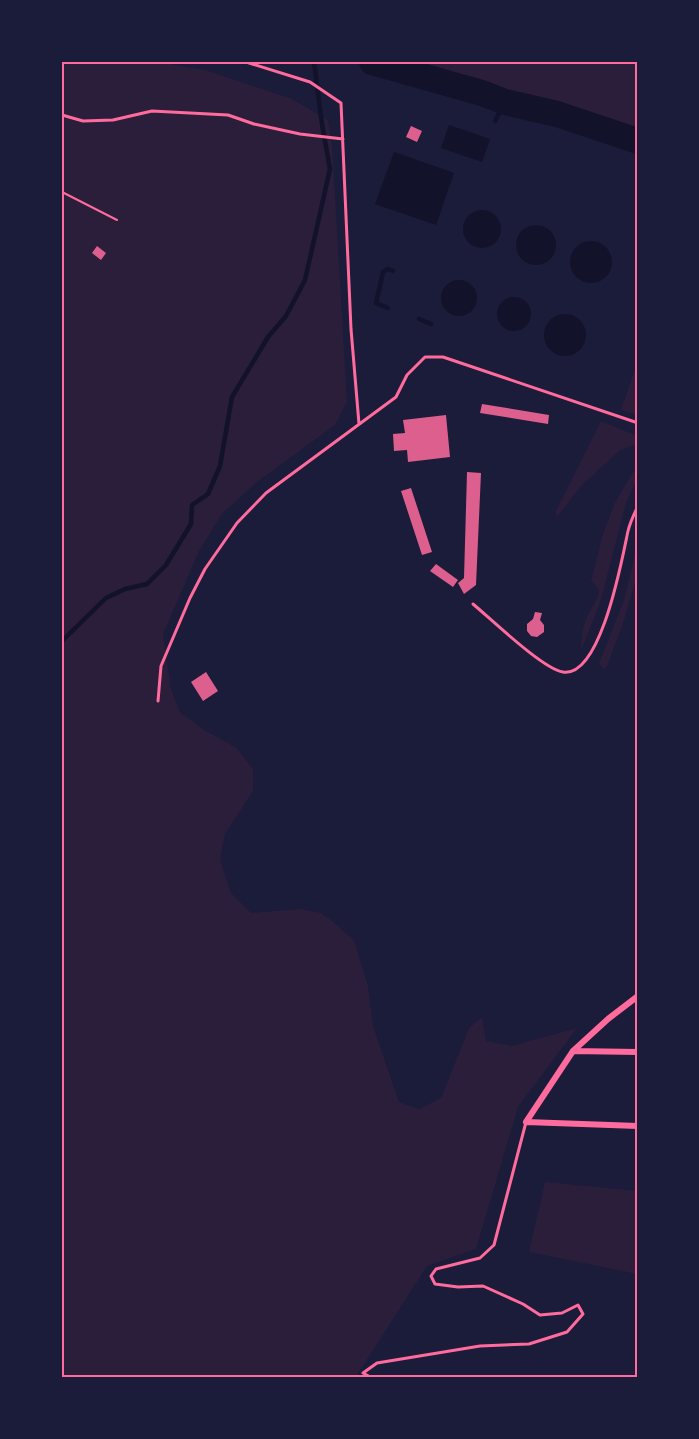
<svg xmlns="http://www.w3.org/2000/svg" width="699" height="1439" font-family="'Crimson Pro',serif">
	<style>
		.green { fill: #2a1e3b }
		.water { fill: #12122b }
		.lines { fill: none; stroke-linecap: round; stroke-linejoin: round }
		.stream { stroke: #12122b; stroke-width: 4.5 }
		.river { stroke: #12122b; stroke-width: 26 }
		.building { fill: #dd5f8e }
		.path { stroke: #ff6b9d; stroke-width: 2 }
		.service { stroke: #ff6b9d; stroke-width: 3 }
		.minor { stroke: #ff6b9d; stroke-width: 6 }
		.neatline { fill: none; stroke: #ff6b9d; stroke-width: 2 }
	</style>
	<rect width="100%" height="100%" fill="#1b1b3a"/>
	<path class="green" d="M62 62H158L205 70 292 99 328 120 332 145 347 402 335 425 257 482 222 514 199 551 163 634 171 689 180 712 204 730 237 748 253 769V791L225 834 220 860 231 893 251 913 301 909 321 913 331 920 354 940 368 986 373 1026 399 1102 419 1109 441 1098 469 1028 482 1017 486 1041 512 1046 577 1028 518 1107 476 1249 427 1266 356 1377H62Z
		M395 62H637V131L626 127 607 129 569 111 474 87Z
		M637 363V415L621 410Z
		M601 421 637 436V448L635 445 620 450 581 486 558 516 555 513Z
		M637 466V479L626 503 601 600 581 651C581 639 582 628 587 617 591 607 598 601 599 590L591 581 602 537 615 502Z
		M637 546V575L623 624 606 668 603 669 599 663 624 600Z
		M545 1182 637 1191V1274L529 1252Z"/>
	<path class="water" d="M449 125 490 139 482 162 441 148Z
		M394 152 454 173 436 225 375 204Z
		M463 229a19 19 0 1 1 38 0a19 19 0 1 1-38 0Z
		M516 245a20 20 0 1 1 40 0a20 20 0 1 1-40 0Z
		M570 262a21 21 0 1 1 42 0a21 21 0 1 1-42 0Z
		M441 298a18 18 0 1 1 36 0a18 18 0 1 1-36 0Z
		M497 314a17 17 0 1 1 34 0a17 17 0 1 1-34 0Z
		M544 335a21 21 0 1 1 42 0a21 21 0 1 1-42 0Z"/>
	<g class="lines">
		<path class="stream" d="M495 121 505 102
			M388 308 376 303 383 272 388 269 393 271
			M419 319 431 324
			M62 641 106 598 125 589 147 584 166 565 191 524 192 505 208 494 220 466 232 397 268 337 286 316 305 280 330 169 322 124 314 62"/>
		<path class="river" d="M372 62 482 93 505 102 557 114 638 141"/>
	</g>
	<path class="building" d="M411 126 422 131 417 142 406 137Z
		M97 246 106 253 101 260 92 253Z
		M482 404 549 415 548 424 480 413Z
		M446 415 450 457 408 462 407 450 394 451 393 434 405 433 403 420Z
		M467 472 481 473 476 585 464 594 458 583 464 578Z
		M411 488 432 552 422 555 401 491Z
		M436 564 458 580 453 587 430 571Z
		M535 612 542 613 540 620 544 625V632L537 637 531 636 527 631V624L533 619Z
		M206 672 218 691 203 701 191 682Z"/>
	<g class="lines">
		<path class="path" d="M62 192 117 220"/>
		<path class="service" d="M246 62 310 82 341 103 351 329 359 424
			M62 115 83 121 113 120 152 111 228 115 254 124 300 134 343 139
			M473 604C491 619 543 669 563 672 601 678 622 559 628 531 630 523 634 514 638 506
			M158 701 161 666 190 598 205 569 237 523 266 493 396 397 407 375 425 357H443L638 423
			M372 1378 363 1373 377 1363 480 1346 529 1344 567 1332 583 1314 578 1305 562 1313 540 1315 523 1304 483 1286 458 1287 435 1284 431 1276 436 1269 480 1258 494 1245 526 1122"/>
		<path class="minor" d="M573 1051 638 1052
			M526 1122 573 1051 608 1019 638 996
			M526 1122 638 1126"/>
	</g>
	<rect width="699" height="1439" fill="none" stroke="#1b1b3a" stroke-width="126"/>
	<rect x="63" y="63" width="573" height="1313" class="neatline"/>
</svg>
